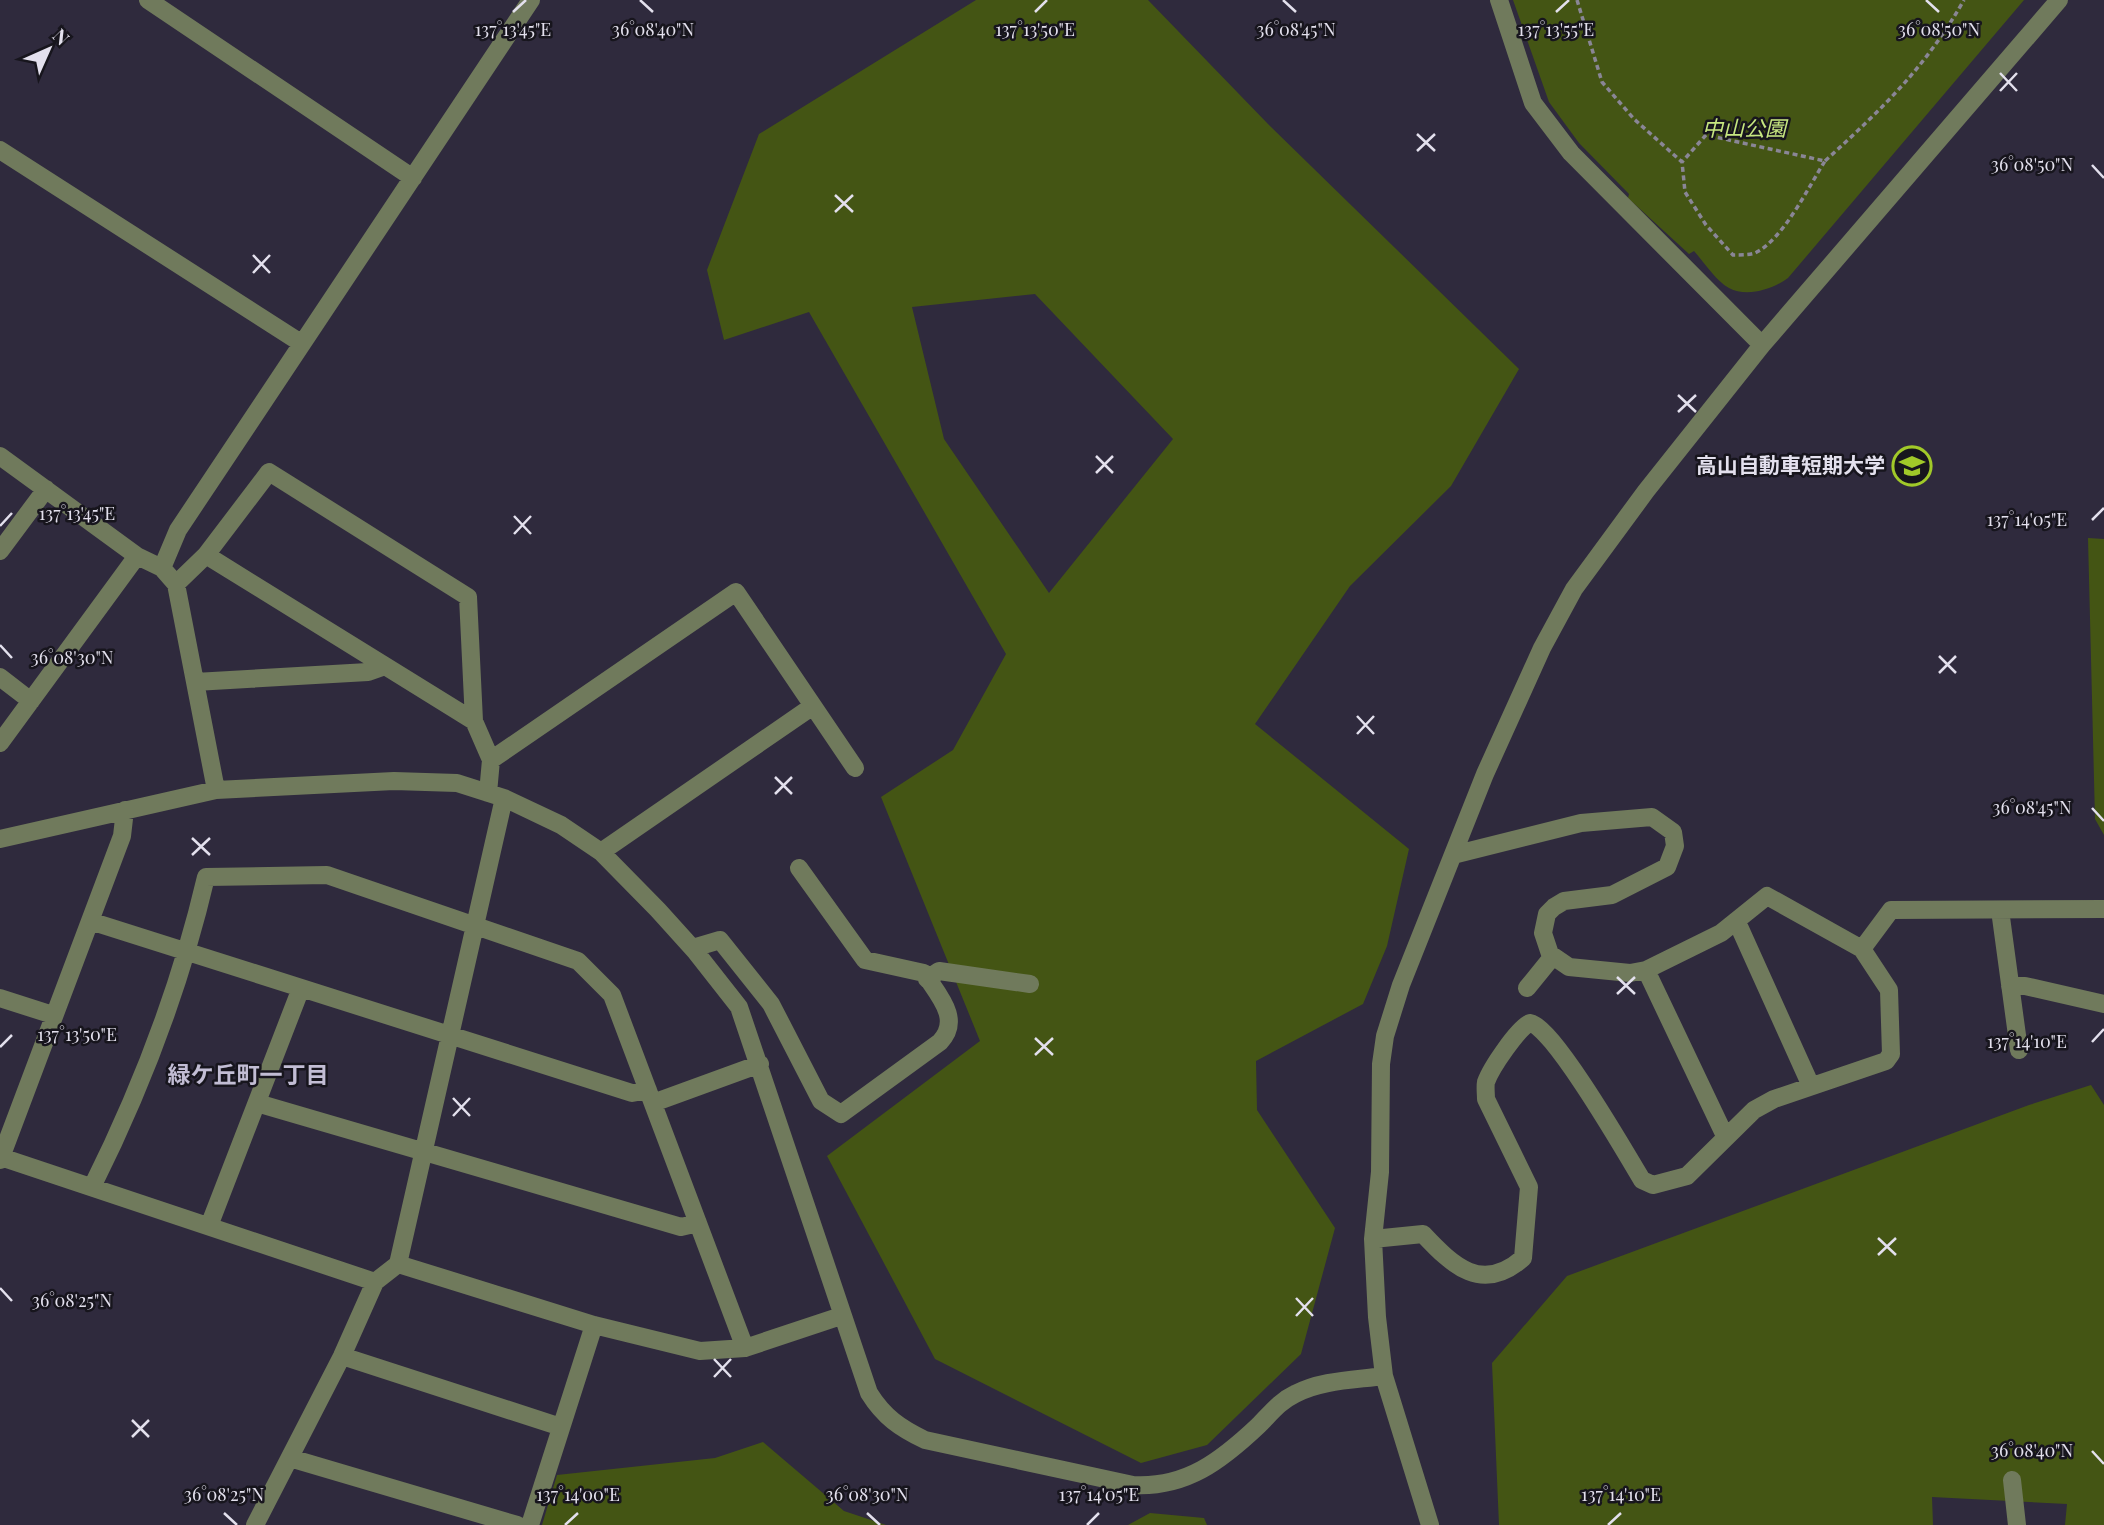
<svg xmlns="http://www.w3.org/2000/svg" width="2104" height="1525" font-family="'Playfair Display','Noto Sans JP',serif">
	<style>
		.green { fill: #445514; fill-rule: evenodd }
		.lines { fill: none; stroke-linecap: round; stroke-linejoin: round }
		.path { stroke: #8a8696; stroke-width: 3.5; stroke-dasharray: 5 3.5; stroke-linecap: butt }
		.minor { stroke: #707a5c; stroke-width: 18 }
		.ticks { fill: none; stroke: #e3e0ed; stroke-width: 2.5 }
		.labels { text-anchor: middle; stroke-width: 5; stroke-linejoin: round; paint-order: stroke }
		.park-label { font-size: 21px; font-style: italic; fill: #c7e780; stroke: #17151d }
		.poi-label { font-size: 21px; font-weight: bold; fill: #e3e0ed; stroke: #17151d; text-anchor: end }
		.neighbourhood-label { font-size: 23px; font-weight: bold; fill: #c2bdd4; stroke: #17151d }
		.ticks-label { font-size: 18px; text-anchor: middle; fill: #e3e0ed; stroke: #17151d; stroke-width: 5; stroke-linejoin: round; paint-order: stroke }
	</style>
	<rect width="100%" height="100%" fill="#2f2a3d"/>
	<path class="green" d="M976 0H1148L1268 124 1519 369 1451 486 1350 586 1255 724 1409 849 1387 946 1363 1004 1256 1061 1257 1110 1335 1228 1301 1354 1207 1445 1141 1463 935 1359 827 1156 980 1041 881 797 953 750 1006 654 809 312 724 340 707 270 759 134ZM1035 294 1173 439 1049 593 944 439 912 307Z
		M1513 0H2024L1788 278C1773 289 1747 298 1729 288 1716 281 1704 262 1694 251L1689 254 1628 198 1629 194 1579 143 1549 102Z
		M2088 538 2104 539V835L2095 819Z
		M2091 1085 2104 1105V1525H2065L2067 1504 1932 1497 1933 1525H1499L1492 1363 1567 1276 2029 1105Z
		M763 1442 844 1511 886 1525H542L557 1475 715 1458Z
		M1150 1513 1204 1518 1207 1525H1128Z"/>
	<g class="lines">
		<path class="path" d="M1577 0 1602 82 1634 119 1682 162 1685 192 1706 225 1733 255C1740 255 1749 255 1755 253 1783 240 1809 186 1825 161L1706 135 1682 162
			M1825 161C1883 108 1925 68 1964 0"/>
		<path class="minor" d="M148 0 413 178
			M1499 0 1533 103 1571 153 1762 345
			M0 150 301 343
			M0 456 137 556 162 568 176 584 216 790
			M0 551 46 489
			M206 555 474 721
			M162 568 178 530 531 0
			M176 584 206 555 269 472 468 597 474 721 491 760 488 793
			M0 677 31 701
			M195 682 368 672 385 666
			M0 743 137 556
			M491 760 736 592 855 768
			M0 839 216 790 394 781 457 783 504 798 561 825 601 852 658 910 695 951 739 1007 869 1393C884 1417 900 1428 925 1440L1133 1485C1186 1488 1221 1461 1259 1425 1270 1414 1280 1401 1295 1394 1321 1380 1355 1380 1384 1376
			M601 852 813 706
			M2000 910 2019 1050
			M90 921 632 1093 648 1090
			M1737 922 1811 1086
			M693 948 720 940 771 1004 821 1101 841 1114 940 1042C962 1019 938 995 924 973L865 960 799 868
			M1862 949 1891 910 2104 909
			M1646 970 1725 1136
			M927 979 939 971 1030 984
			M2010 986H2025L2104 1004
			M1527 988 1553 956
			M0 998 53 1015
			M257 1103 681 1227 698 1223
			M653 1103 760 1064
			M1 1157 375 1282
			M0 1160 122 836 125 810
			M92 1187C141 1089 181 984 206 877L327 875 578 961 612 995 745 1348
			M209 1226 301 988
			M1373 1239 1423 1234C1453 1266 1482 1294 1523 1258L1529 1187 1486 1099C1486 1094 1485 1087 1486 1082 1491 1068 1518 1028 1530 1023 1552 1025 1627 1155 1642 1180L1653 1185 1687 1176 1754 1110 1774 1099 1886 1061 1891 1054 1889 990 1862 949 1767 896 1721 933 1646 970 1630 973 1569 967 1550 954 1543 933 1547 914 1554 907 1564 901 1612 895 1667 867 1675 846 1673 832 1652 817 1581 823 1453 855
			M398 1264 594 1325 700 1351 745 1348 841 1316
			M342 1356 561 1427
			M290 1458 517 1525
			M2012 1480 2017 1525
			M255 1525 342 1356 375 1282 398 1264 504 798
			M530 1525 594 1325
			M1430 1525 1384 1376 1377 1317 1373 1239 1380 1172 1381 1064 1385 1036 1401 985 1485 774 1542 648 1574 589 1646 491 1762 345 2059 0"/>
	</g>
	<path class="ticks" d="M640 0 653 12M1283 0 1296 12M1926 0 1939 12M513 12 526 0M1035 12 1047 0M1556 12 1569 0M2000 73 2017 91M2000 91 2017 73M1417 134 1435 151M1417 151 1435 134M2092 165 2104 178M835 195 853 212M835 212 853 195M253 255 270 273M253 273 270 255M1678 395 1696 412M1678 412 1696 395M1096 456 1113 473M1096 473 1113 456M514 516 531 534M2092 520 2104 508M0 526 12 513M514 534 531 516M0 645 12 658M1939 656 1956 673M1939 673 1956 656M1357 716 1374 734M1357 734 1374 716M775 777 792 794M775 794 792 777M2092 808 2104 821M192 838 210 855M192 855 210 838M1617 977 1635 994M1617 994 1635 977M1035 1038 1053 1055M2092 1042 2104 1029M0 1047 12 1035M1035 1055 1053 1038M453 1098 470 1116M453 1116 470 1098M1878 1238 1896 1255M1878 1255 1896 1238M0 1288 12 1301M1296 1298 1313 1316M1296 1316 1313 1298M714 1359 731 1377M714 1377 731 1359M132 1420 149 1437M132 1437 149 1420M2092 1451 2104 1464M224 1513 237 1525M867 1513 880 1525M565 1525 578 1513M1087 1525 1099 1513M1608 1525 1621 1513"/>
	<defs>
		<g id="university-ring" transform="scale(2.0125)"><circle r="9.5" fill="#17151d" stroke="#a1c929" stroke-width="1.5"/><path d="M0-5L7-2L0 1L-7-2ZM-4 1L0 2.5L4 1V4Q0 6-4 4Z" fill="#a1c929"/></g>
	</defs>
	<g fill-rule="evenodd">
		<use href="#university-ring" x="1912" y="466"/>
	</g>
	<g class="labels">
		<g class="park-label">
			<text x="1744" y="136">中山公園</text>
		</g>
		<g class="poi-label">
			<text x="1885" y="473">高山自動車短期大学</text>
		</g>
		<g class="neighbourhood-label">
			<text x="248" y="1083">緑ケ丘町一丁目</text>
		</g>
	</g>
	<g class="ticks-label">
		<text x="513" y="36">137°13'45"E</text>
		<text x="653" y="36">36°08'40"N</text>
		<text x="1035" y="36">137°13'50"E</text>
		<text x="1296" y="36">36°08'45"N</text>
		<text x="1556" y="36">137°13'55"E</text>
		<text x="1939" y="36">36°08'50"N</text>
		<text x="2032" y="171">36°08'50"N</text>
		<text x="77" y="520">137°13'45"E</text>
		<text x="2027" y="526">137°14'05"E</text>
		<text x="72" y="664">36°08'30"N</text>
		<text x="2032" y="814">36°08'45"N</text>
		<text x="77" y="1041">137°13'50"E</text>
		<text x="2027" y="1048">137°14'10"E</text>
		<text x="72" y="1307">36°08'25"N</text>
		<text x="2032" y="1457">36°08'40"N</text>
		<text x="1621" y="1501">137°14'10"E</text>
		<text x="224" y="1501">36°08'25"N</text>
		<text x="578" y="1501">137°14'00"E</text>
		<text x="867" y="1501">36°08'30"N</text>
		<text x="1099" y="1501">137°14'05"E</text>
	</g>
	<g transform="translate(49 49) rotate(45)" stroke="#17151d" stroke-width="5" paint-order="stroke">
	<path d="M0-5L12 26L0 18L-12 26Z" fill="#e3e0ed"/>
	<text y="-10" font-size="19" font-weight="bold" text-anchor="middle" fill="#e3e0ed">N</text>
	</g>
</svg>
